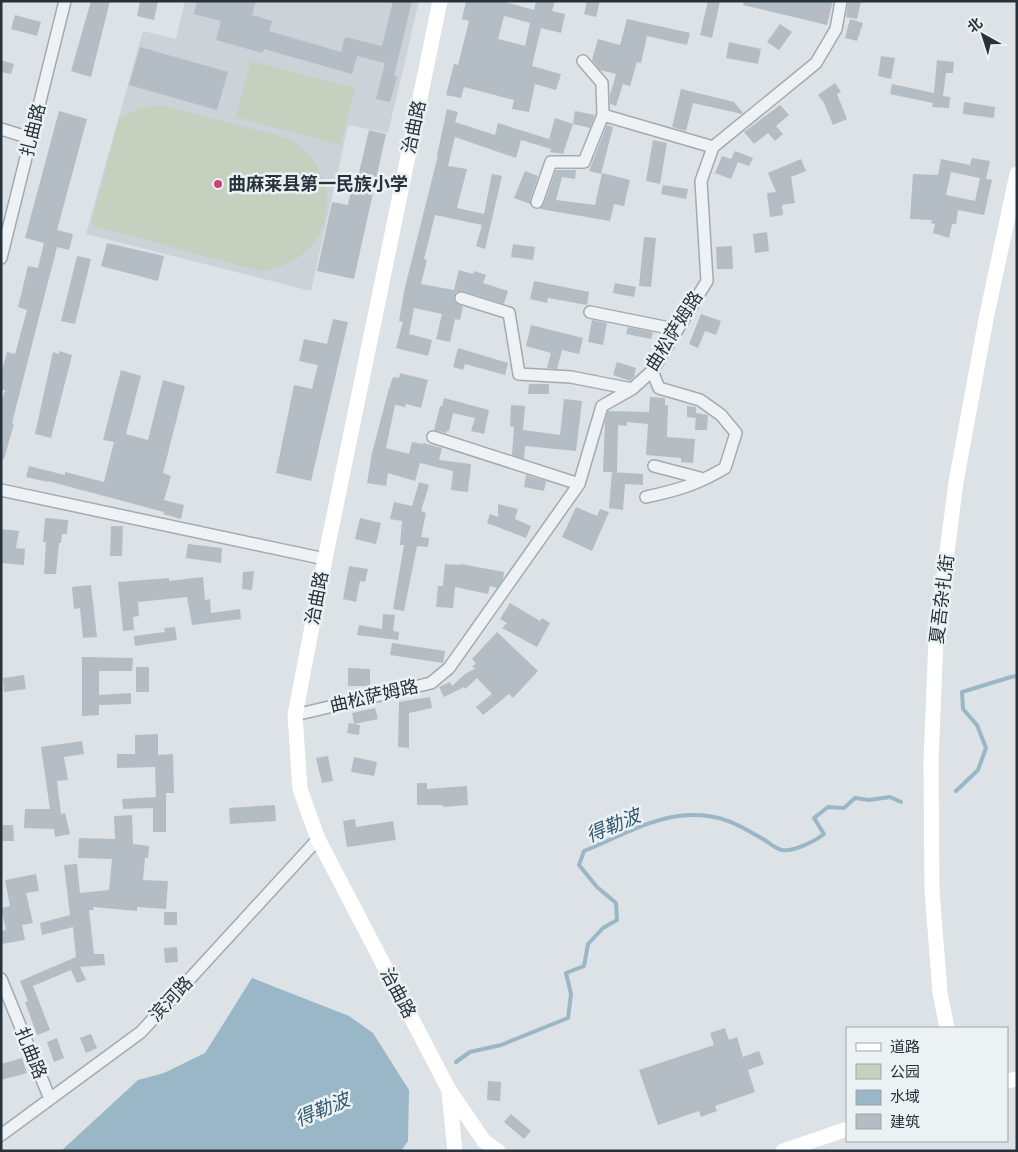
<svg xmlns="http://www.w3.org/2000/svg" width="1018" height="1152" font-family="Jost,'Noto Sans SC',sans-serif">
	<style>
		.built { fill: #cbd2d8 }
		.green { fill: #c6d0be }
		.water { fill: #99b7c6 }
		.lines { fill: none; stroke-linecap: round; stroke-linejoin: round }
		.stream { stroke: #99b7c6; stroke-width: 4 }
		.building { fill: #b4bdc3; fill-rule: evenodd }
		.minor-casing { stroke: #a3aab0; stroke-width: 14 }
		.minor { stroke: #eff2f5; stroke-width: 11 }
		.secondary { stroke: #fff; stroke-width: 15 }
		.poi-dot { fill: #c94473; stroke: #ecf1f4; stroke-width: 2 }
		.labels { text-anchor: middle; stroke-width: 5; stroke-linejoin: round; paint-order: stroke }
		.street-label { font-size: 18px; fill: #27333c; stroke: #ecf1f4 }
		.poi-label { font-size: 18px; font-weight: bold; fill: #27333c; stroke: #ecf1f4; text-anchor: start }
		.water-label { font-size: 19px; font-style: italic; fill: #33596f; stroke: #ecf1f4 }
	</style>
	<rect width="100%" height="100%" fill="#dde2e6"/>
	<path class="built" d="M185 1H419L388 133 348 125 311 291 86 234 143 31 176 39Z"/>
	<path class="green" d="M251 61 355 88 340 145 236 117Z
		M154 106H163C191 113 220 121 248 128 264 132 282 135 295 143 324 162 335 200 321 231 309 255 286 268 260 271L91 225 119 118 138 109Z"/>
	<path class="water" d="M252 978 349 1016 373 1033 409 1090 408 1141 401 1151H61L138 1080 164 1073 205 1053Z"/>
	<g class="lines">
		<path class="stream" d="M956 791 978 770 986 748 977 725 963 709 962 692 1011 677 1017 676
			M456 1062 470 1052 501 1045 568 1018 571 994 566 973 584 966 588 944 603 928 617 920 616 903 597 887 579 865 584 851C617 838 654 815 692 815 723 815 737 824 763 839 768 842 776 849 782 850 794 852 815 841 824 834L814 818 828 807 844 808 855 798 869 800 890 797 901 802"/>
	</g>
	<path class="building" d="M91 1H110L91 77 71 71Z
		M140 1H158L154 20 137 16Z
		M197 1H256L252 15 272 21 269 31 341 52 345 37 382 46 393 1H412L394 76 397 77 390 102 376 99 385 63 357 56 352 74 264 49 262 53 216 40 221 21 194 14Z
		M466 1H502L534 10 536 1H555L552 11 565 14 561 33 541 28 532 66 561 74 556 90 535 84 529 112 512 109 514 100 464 87 461 98 446 95 454 64 458 65 469 21 462 19ZM504 16 530 23 525 46 498 39Z
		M587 1H600L596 17 584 14Z
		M708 1H720L712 38 700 35Z
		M744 1H833L827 25 743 5Z
		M848 1H861L857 19 846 17Z
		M15 15 41 22 37 36 11 29Z
		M627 19 690 33 687 45 647 36 641 63 637 62 630 86 623 84 616 106 610 104V95L616 74 600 70 592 60 598 39 620 45Z
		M850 19 863 23 857 41 845 38Z
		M780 24 792 32 779 50 767 42Z
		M729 42 761 49 758 64 726 58Z
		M140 47 228 72 217 110 129 85Z
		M881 56 895 58 891 79 878 76Z
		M1 60 14 64 11 74 1 72Z
		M937 60 954 62 953 73H946L943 96 950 97 949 108 932 107 933 103 890 94 892 84 934 93Z
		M835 83 841 92 837 94 847 119 833 125 824 103 818 95Z
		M681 89 734 102 743 113 742 114 693 103 686 131 672 127Z
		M964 102 995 107 994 118 963 114Z
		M780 105 789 115 776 126 783 134 775 141 768 133 754 144 744 132Z
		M447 109 458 112 455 122 495 135 498 123 549 139 555 118 573 124 575 111 595 115 590 128 573 124 563 154 550 152 551 149 521 140 516 158 455 137 448 166 467 169 457 208 484 214 492 174 502 176 485 249 476 246 482 225 435 215 424 259 427 260 421 284 454 290 459 270 473 274 474 271 486 275 483 283 508 291 504 304 463 291 456 292 454 300 456 303 463 307 460 320 455 319 450 342 436 339 442 314 414 308 409 334 432 340 428 356 396 348 403 322 399 321 405 287 438 155H437Z
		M59 111 87 119 57 230 73 234 69 250 57 247 12 423 14 424 4 459H1V404L5 390H1V373L7 352 15 354 27 310 18 307 28 266 38 268 44 243 25 238Z
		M607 125 613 127 601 174 589 171Z
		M369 130 386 134 354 279 317 271 332 202 348 205 354 176 358 177Z
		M653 140 667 143 660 184 646 181Z
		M735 151 753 158 749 166 738 162 731 179 715 173 722 156 731 159Z
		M972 158 990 161 986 179 992 180 984 215 958 210 956 224H952L949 238 933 233 935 224 931 223 932 220 910 219 913 174 938 175 941 159 970 165ZM951 172 980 178 975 201 946 195Z
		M801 159 806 171 791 177 795 203 782 205 783 215 770 217 767 193 776 192 768 173Z
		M556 170H576L575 179 562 177 556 200 595 205 602 173 630 180 624 206 614 204 610 221 540 209 544 204Z
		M525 171 538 176 530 200V204L514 198Z
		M663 185 688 189 686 199 661 194Z
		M767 232 769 251 755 253 753 234Z
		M644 237 656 238 651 287 639 286Z
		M107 243 164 256 158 281 101 266Z
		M513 244 535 247 533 260 511 257Z
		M732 246 733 269H717L716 247Z
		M77 256 91 259 75 324 61 321Z
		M534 281 589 292 587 305 548 298 547 303 530 299Z
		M615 283 636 287 634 297 613 293Z
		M701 314 721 321 716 335 705 331 698 348 689 344Z
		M333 319 348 322 311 481 276 473 294 385 312 389 318 365 299 361 304 339 327 344Z
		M592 320 607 323 603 345 588 342Z
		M531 325 583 338 579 354 562 350 557 369 547 368 551 353 526 346Z
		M628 327 653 332 651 339 626 334Z
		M458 348 508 363 505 375 465 364 463 370 453 367Z
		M59 351 72 355 51 438 35 434 53 352 59 354Z
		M617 362 636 368 634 377 630 381 613 375Z
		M121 370 141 376 126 434 148 440 163 380 185 386 163 473 171 476 164 500 184 505 181 519 163 514 164 512 48 481V482L26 477 29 466 65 475V472L104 482 114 442 103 440Z
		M400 373 428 380 421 408 406 404 405 407 395 405 386 448 409 454 412 442 423 444V443L442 448 439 460 471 464 468 492 451 490 453 471 420 463 415 481 388 473 386 486 367 483 372 453 388 392 393 377 399 378Z
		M529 384H549V394H528Z
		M650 397 665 398V405H668L667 437 695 439 693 463 681 462V458L646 455 648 424 627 422V426L618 425 617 472H603L605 421 608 411 649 412Z
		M444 398 489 410 484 434 471 431 475 418 453 413 449 431H447L446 433 434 430 440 406H442Z
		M564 399 582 401 576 451 525 446 524 459 512 455 514 427 510 426 511 405 525 406 523 430 560 435Z
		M687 406 696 407V418L687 417Z
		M696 413 708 415 707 430H695Z
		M612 472 643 474V485L625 484 623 510 609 508Z
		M526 475 546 481 544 491 524 487Z
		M419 482 429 485 421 511 426 513 421 537 429 538 428 547 417 546 404 611 393 609 404 545H400L402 521 390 519 394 502 412 506Z
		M498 504 518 509 515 519 531 526 526 538 487 523 490 514 498 517Z
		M576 507 597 516 600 509 609 512 592 551 562 537Z
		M45 518 68 520 67 534H62L61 543H59L56 574H44L46 542H43Z
		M360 518 381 523 376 544 355 539Z
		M111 526H123L122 556H110Z
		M1 529 19 531 16 548 25 549 24 565 1 563Z
		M188 544 222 548 221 563 186 558Z
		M445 564 461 565V564L504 572 503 579 497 588 490 586 488 594 455 587 453 608 436 607 438 586H443Z
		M349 566 368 569 365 582 360 581 356 602 343 599Z
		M254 571 252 590 242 589 243 572Z
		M203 577 205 600 210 599 211 613 240 609 241 619 192 625 187 597 138 602 139 616 133 617 134 630 123 631 118 582 169 578V581Z
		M91 585 97 637 83 638 80 608 74 609 72 587Z
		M510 603 540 621 542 618 550 623 537 647 502 628 507 623 500 619Z
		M383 614 395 615 393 631 399 632 398 640 357 635 359 625 382 629Z
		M175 627 177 640 135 646 134 636 165 632 164 628Z
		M497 632 538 671 513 698 509 694 483 715 476 707 492 694 477 678 465 689 464 687 444 697 439 687 450 682 452 686 465 674 476 668 472 667 476 663 472 659Z
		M392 643 445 651 443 663 390 655Z
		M82 657 133 658 132 671H99V695L131 693V704L99 705V715L82 716Z
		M136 667H149V692H136Z
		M348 668 370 669V686H348Z
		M24 675 26 689 4 692 3 678Z
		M430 697 432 708 409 713V748L398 747 399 702Z
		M375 708 378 719 354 724 352 713Z
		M349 723 360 725 359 735 347 733Z
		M158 734V755L173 754 174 793H166V832H153V808L123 809 122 799 156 797 155 767 117 768V754H135V735Z
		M82 741 84 754 64 757 68 780 57 781 61 814 65 813 70 834 55 837 54 829 24 828 25 809H50L41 747Z
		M328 756 333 781 322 783 316 758Z
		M354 757 377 762 374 776 351 772Z
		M417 783H427V789L467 786 468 805 443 807V805H417Z
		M275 805 276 821 230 824 229 808Z
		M132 815 133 844 149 846 148 858H145L143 880 168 881 166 909 137 907V911L93 907 94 910H89L94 954H104L105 965 80 967 86 980 77 983 71 970 33 986 50 1030 37 1035 25 1002 28 1001 20 981 76 957 73 927 42 935 40 923 70 915 64 865 77 864 80 893 109 890 112 859 78 858 79 838 115 839 114 816Z
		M355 819 356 827 393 821 396 840 347 847 343 821Z
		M1 825H13L14 841H1Z
		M36 874 39 891 26 893 33 923 22 925 25 940 2 944 1 931 6 930 1 908 10 906 5 880Z
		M164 912H177V925H164Z
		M177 947 178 962 165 963 164 948Z
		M725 1028 729 1040 737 1037 743 1057 759 1051 764 1064 748 1070 755 1092 715 1106 717 1111 701 1117 699 1111 658 1125 639 1070 714 1045 710 1033Z
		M91 1034 97 1048 86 1053 80 1038Z
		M57 1038 64 1058 54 1062 47 1042Z
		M22 1058 27 1073 1 1080V1064Z
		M488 1081 501 1082 500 1101 487 1100Z
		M511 1114 531 1131 524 1139 504 1122Z"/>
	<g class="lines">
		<g class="minor-casing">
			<path id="minor" d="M583 61 602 83 603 115
				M1 129 30 138
				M537 202 551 162H584L603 115 713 147
				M1 258 65 1
				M461 298 509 313 519 374 571 377 632 389
				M590 312 674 329
				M433 437 579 484
				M654 466 700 478
				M1 490 325 559
				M646 497C678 490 696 485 725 468L736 433 721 415 700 400 659 388 652 371
				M295 715 431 683 449 668 579 484 602 406 632 389 652 371 707 281 701 181 713 147 816 63 836 29 841 1
				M1 979 50 1099
				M1 1135 141 1032 318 839"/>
		</g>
		<use href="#minor" class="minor"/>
		<path class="secondary" d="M440 1 325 559 295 715 300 789 318 839 449 1090 484 1141 498 1151
			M947 1028 940 993 932 890 931 762 936 637 956 482 986 319 1017 174
			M1007 1081 1017 1079
			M449 1092 455 1151
			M783 1151 847 1129"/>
	</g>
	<circle class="poi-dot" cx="218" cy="184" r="5"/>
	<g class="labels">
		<g class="street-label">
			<text transform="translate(414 127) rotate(-78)" y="6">治曲路</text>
			<text transform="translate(33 130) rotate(-76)" y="6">扎曲路</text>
			<text transform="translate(674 331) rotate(-58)" y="6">曲松萨姆路</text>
			<text transform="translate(317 598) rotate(-79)" y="6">治曲路</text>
			<text transform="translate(942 599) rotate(-83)" y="6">夏吾杂扎街</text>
			<text transform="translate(374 696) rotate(-13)" y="6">曲松萨姆路</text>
			<text transform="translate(398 993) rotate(62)" y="6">治曲路</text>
			<text transform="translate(171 999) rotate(-47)" y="6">滨河路</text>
			<text transform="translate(31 1053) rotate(68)" y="6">扎曲路</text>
		</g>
		<g class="poi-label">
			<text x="228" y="190">曲麻莱县第一民族小学</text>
		</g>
		<g class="water-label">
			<text transform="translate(613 825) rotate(-23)" y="7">得勒波</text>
			<text transform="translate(322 1109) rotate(-23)" y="7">得勒波</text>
		</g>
	</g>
	<rect width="1018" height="1152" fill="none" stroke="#27333c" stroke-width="5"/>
	<rect x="846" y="1027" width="162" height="115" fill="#ecf1f4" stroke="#9da5aa"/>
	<rect x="856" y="1043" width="25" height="8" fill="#ffffff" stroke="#9da5aa"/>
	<text x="890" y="1052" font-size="15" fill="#27333c">道路</text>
	<rect x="856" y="1064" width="25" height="15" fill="#c6d0be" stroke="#9da5aa"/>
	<text x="890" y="1077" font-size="15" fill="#27333c">公园</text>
	<rect x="856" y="1090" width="25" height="15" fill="#99b7c6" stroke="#9da5aa"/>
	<text x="890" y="1102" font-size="15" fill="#27333c">水域</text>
	<rect x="856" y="1114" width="25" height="15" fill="#b4bdc3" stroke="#9da5aa"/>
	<text x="890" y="1127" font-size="15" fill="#27333c">建筑</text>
	<g transform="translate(983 35) rotate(321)" stroke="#ecf1f4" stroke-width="4" paint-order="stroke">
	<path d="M0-4L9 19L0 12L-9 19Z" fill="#27333c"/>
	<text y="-8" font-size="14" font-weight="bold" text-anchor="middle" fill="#27333c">北</text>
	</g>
</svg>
